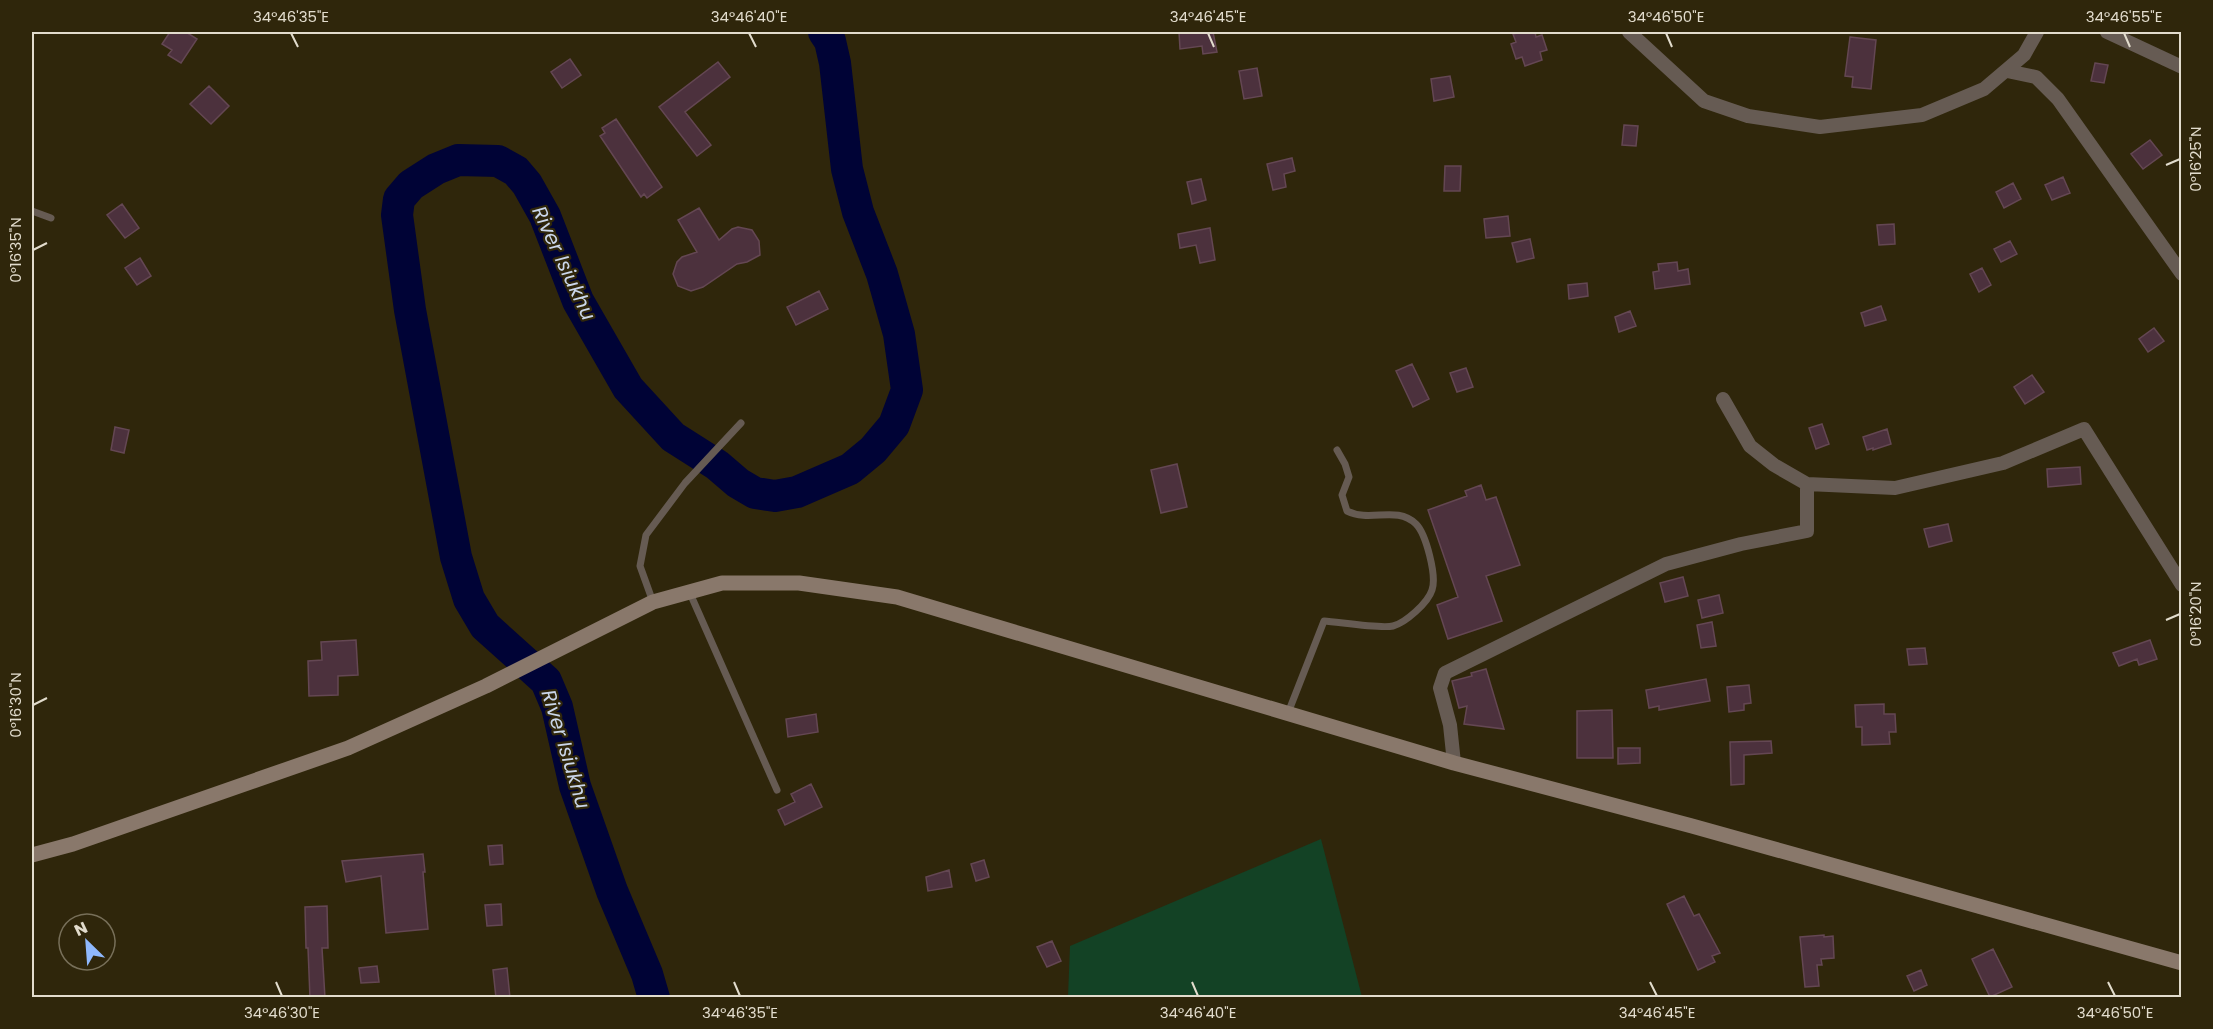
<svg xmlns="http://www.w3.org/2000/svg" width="2213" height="1029" font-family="Poppins,sans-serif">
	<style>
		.green { fill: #134225 }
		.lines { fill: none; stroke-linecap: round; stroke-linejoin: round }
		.river { stroke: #000336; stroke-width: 32 }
		.building { fill: #4c313d; stroke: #644753; stroke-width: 1.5 }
		.lane { stroke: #665b53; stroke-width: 7 }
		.street { stroke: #665b53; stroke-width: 14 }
		.secondary { stroke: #89786b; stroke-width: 15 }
		.ticks { fill: none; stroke: #e2dccd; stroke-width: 2 }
		.labels { text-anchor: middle; stroke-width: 4.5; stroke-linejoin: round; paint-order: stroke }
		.water-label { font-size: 20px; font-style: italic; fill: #cad6ea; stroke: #2f260b }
		.neatline { fill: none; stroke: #e2dccd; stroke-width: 2 }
		.ticks-label { font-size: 15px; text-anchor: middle; fill: #e2dccd }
	</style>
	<rect width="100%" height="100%" fill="#2f260b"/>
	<path class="green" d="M1321 839 1362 997H1068L1070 946Z"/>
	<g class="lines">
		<path class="river" d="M654 998 647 974 612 891 575 786 557 707 546 681 485 626 469 599 456 557 410 310 397 215 399 199 411 185 436 169 458 160 498 161 516 171 527 184 545 216 578 301 628 388 673 437 717 465 738 483 755 493 775 496 797 492 850 469 873 450 894 425 907 390 899 334 882 274 858 212 847 169 835 63 830 41 824 32"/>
	</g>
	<path class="building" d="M170 32H186L197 39 181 63 168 55 172 50 162 44Z
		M1179 32H1213L1217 52 1203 54 1202 46 1180 49Z
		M1522 32H1535L1536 37 1542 35 1547 50 1540 52 1542 60 1525 66 1522 57 1516 59 1511 44 1516 42 1513 34Z
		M1850 37 1876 40 1871 89 1852 87 1853 77 1845 76Z
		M570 59 581 75 562 88 551 72Z
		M718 62 730 77 685 112 711 145 697 156 659 107Z
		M2095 63 2108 65 2104 83 2091 81Z
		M1257 68 1262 96 1244 99 1239 71Z
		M1450 76 1454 97 1434 101 1431 79Z
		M209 86 229 106 211 124 190 104Z
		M616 119 662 187 647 198 644 194 641 197 600 136 605 133 602 128Z
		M1624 125 1638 126 1636 146 1622 145Z
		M2150 140 2162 155 2143 169 2131 154Z
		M1292 158 1295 171 1284 174 1286 187 1273 190 1267 164Z
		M1445 166H1461L1460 191H1444Z
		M2063 177 2070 193 2052 200 2045 185Z
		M1201 179 1206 200 1192 204 1187 182Z
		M2013 183 2021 199 2004 208 1996 192Z
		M122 204 139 228 125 238 107 215Z
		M699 208 719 240 732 229 738 227 752 230 759 241 760 255 747 262 737 264 703 287 691 291 678 286 673 274 677 262 682 257 697 252 678 220Z
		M1508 216 1510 236 1486 238 1484 219Z
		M1894 224 1895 244 1879 245 1877 225Z
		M1210 228 1215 260 1200 263 1196 245 1180 248 1178 234Z
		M1530 239 1534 258 1517 262 1512 243Z
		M2010 241 2017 254 2001 262 1994 249Z
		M140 258 151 276 137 285 125 268Z
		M1677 262 1678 271 1688 269 1690 284 1655 289 1653 272 1659 271 1658 264Z
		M1982 268 1991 285 1979 292 1970 274Z
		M1587 283 1588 296 1569 299 1568 285Z
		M819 291 828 309 796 325 787 307Z
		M1881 306 1886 320 1865 326 1861 313Z
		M1630 311 1636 326 1619 332 1615 317Z
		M2154 328 2164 341 2148 352 2139 339Z
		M1412 364 1429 399 1413 407 1396 371Z
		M1466 368 1473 387 1457 392 1450 373Z
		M2032 375 2044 392 2025 404 2014 387Z
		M1822 424 1829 444 1816 449 1809 428Z
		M115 427 129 430 124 453 111 450Z
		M1887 429 1891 444 1873 450V448L1867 450 1863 437Z
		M1177 464 1187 507 1161 513 1151 470Z
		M2080 467 2081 484 2048 487 2047 469Z
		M1481 485 1486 500 1496 497 1520 565 1486 576 1502 621 1448 639 1437 605 1458 597 1428 510 1467 496 1465 491Z
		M1948 524 1952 541 1929 547 1924 529Z
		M1683 577 1688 596 1665 602 1660 583Z
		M1719 595 1723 613 1702 618 1698 600Z
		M1712 622 1716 646 1701 648 1697 625Z
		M356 640 358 675 338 676V695L309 696 308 661 322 660 321 642Z
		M2150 640 2157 659 2139 665 2137 659 2119 666 2113 653Z
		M1925 648 1927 664 1909 665 1907 649Z
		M1486 669 1504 729 1464 724 1467 706 1459 708 1452 681 1472 676 1471 673Z
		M1706 679 1710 701 1659 710V706L1649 708 1646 690Z
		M1749 685 1751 703 1744 704V710L1729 712 1727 687Z
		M1884 704V714H1895L1896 732H1889L1890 744 1862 745V727H1856L1855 705Z
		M1612 710 1613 758H1577V711Z
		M816 714 818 732 788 737 786 719Z
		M1771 741 1772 753 1744 755V784L1731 785 1730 742Z
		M1618 748H1640V763L1618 764Z
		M811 784 822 807 785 825 778 810 795 802 791 794Z
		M502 845 503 864 490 865 488 846Z
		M423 854 425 872H423L428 929 386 933 381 876 346 882 342 861Z
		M984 860 989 877 976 881 971 864Z
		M949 870 952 887 928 891 926 877Z
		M1684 896 1694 916 1699 914 1720 953 1712 956 1715 962 1698 970 1667 904Z
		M501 904 502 925 487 926 485 905Z
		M327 906 328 948H322L325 998H310L308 948H306L305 907Z
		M1824 935V937L1833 936 1834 958 1821 959 1822 965H1817L1819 986 1805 987 1800 937Z
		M1052 941 1061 961 1047 967 1037 947Z
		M1993 949 2012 987 1990 997 1972 959Z
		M377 966 379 982 361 983 359 968Z
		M507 968 510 998H496L493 970Z
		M1921 970 1927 985 1914 991 1907 976Z"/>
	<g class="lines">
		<path class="lane" d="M32 211 51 218
			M689 591 777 790
			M653 602 640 566 646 535 685 483 741 423
			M1288 713 1324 621C1339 622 1380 629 1393 626 1405 623 1428 603 1432 590 1437 576 1426 534 1416 524 1396 505 1371 523 1347 511L1342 495 1349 477 1345 464 1337 450"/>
		<path class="street" d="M1629 32 1704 101 1748 116 1820 127 1922 115 1984 89 2024 55 2037 32
			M2107 32 2182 67
			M2007 71 2036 77 2058 99 2182 274
			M1723 399 1750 446 1774 465 1807 484 1895 488 2003 463 2084 429 2182 585
			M1454 763 1450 725 1440 688 1445 673 1666 564 1741 544 1807 531V484"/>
		<path class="secondary" d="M32 855 73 844 348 748 486 686 653 602 722 583H799L897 597 1454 763 1692 826 2182 963"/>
	</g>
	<path class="ticks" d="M291 33 298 47M749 33 756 47M1208 33 1214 47M1666 33 1672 47M2124 33 2130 47M2166 165 2180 159M33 250 47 243M2166 620 2180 614M33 705 47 698M276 982 282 996M734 982 740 996M1192 982 1198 996M1650 982 1657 996M2108 982 2115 996"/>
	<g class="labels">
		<g class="water-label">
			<text transform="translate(564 263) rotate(65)" y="7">River Isiukhu</text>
			<text transform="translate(566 749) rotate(73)" y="7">River Isiukhu</text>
		</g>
	</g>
	<rect width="2213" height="1029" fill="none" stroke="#2f260b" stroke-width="66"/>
	<g transform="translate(87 942) rotate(335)"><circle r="28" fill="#2f260b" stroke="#776f59" stroke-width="1.5"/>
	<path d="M0-4.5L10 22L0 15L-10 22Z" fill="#8fb8fd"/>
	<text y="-9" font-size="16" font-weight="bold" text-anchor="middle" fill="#e2dccd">N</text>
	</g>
	<rect x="33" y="33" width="2147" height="963" class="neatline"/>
	<g class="ticks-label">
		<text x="291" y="22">34°46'35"E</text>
		<text x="749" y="22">34°46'40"E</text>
		<text x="1208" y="22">34°46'45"E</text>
		<text x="1666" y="22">34°46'50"E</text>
		<text x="2124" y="22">34°46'55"E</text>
		<text transform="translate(2196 159) rotate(-90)" y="5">0°16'25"N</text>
		<text transform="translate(16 250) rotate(-90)" y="5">0°16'35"N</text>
		<text transform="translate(2196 614) rotate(-90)" y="5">0°16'20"N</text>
		<text transform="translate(16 705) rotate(-90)" y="5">0°16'30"N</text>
		<text x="282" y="1018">34°46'30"E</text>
		<text x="740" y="1018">34°46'35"E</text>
		<text x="1198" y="1018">34°46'40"E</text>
		<text x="1657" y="1018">34°46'45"E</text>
		<text x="2115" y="1018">34°46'50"E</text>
	</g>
</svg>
